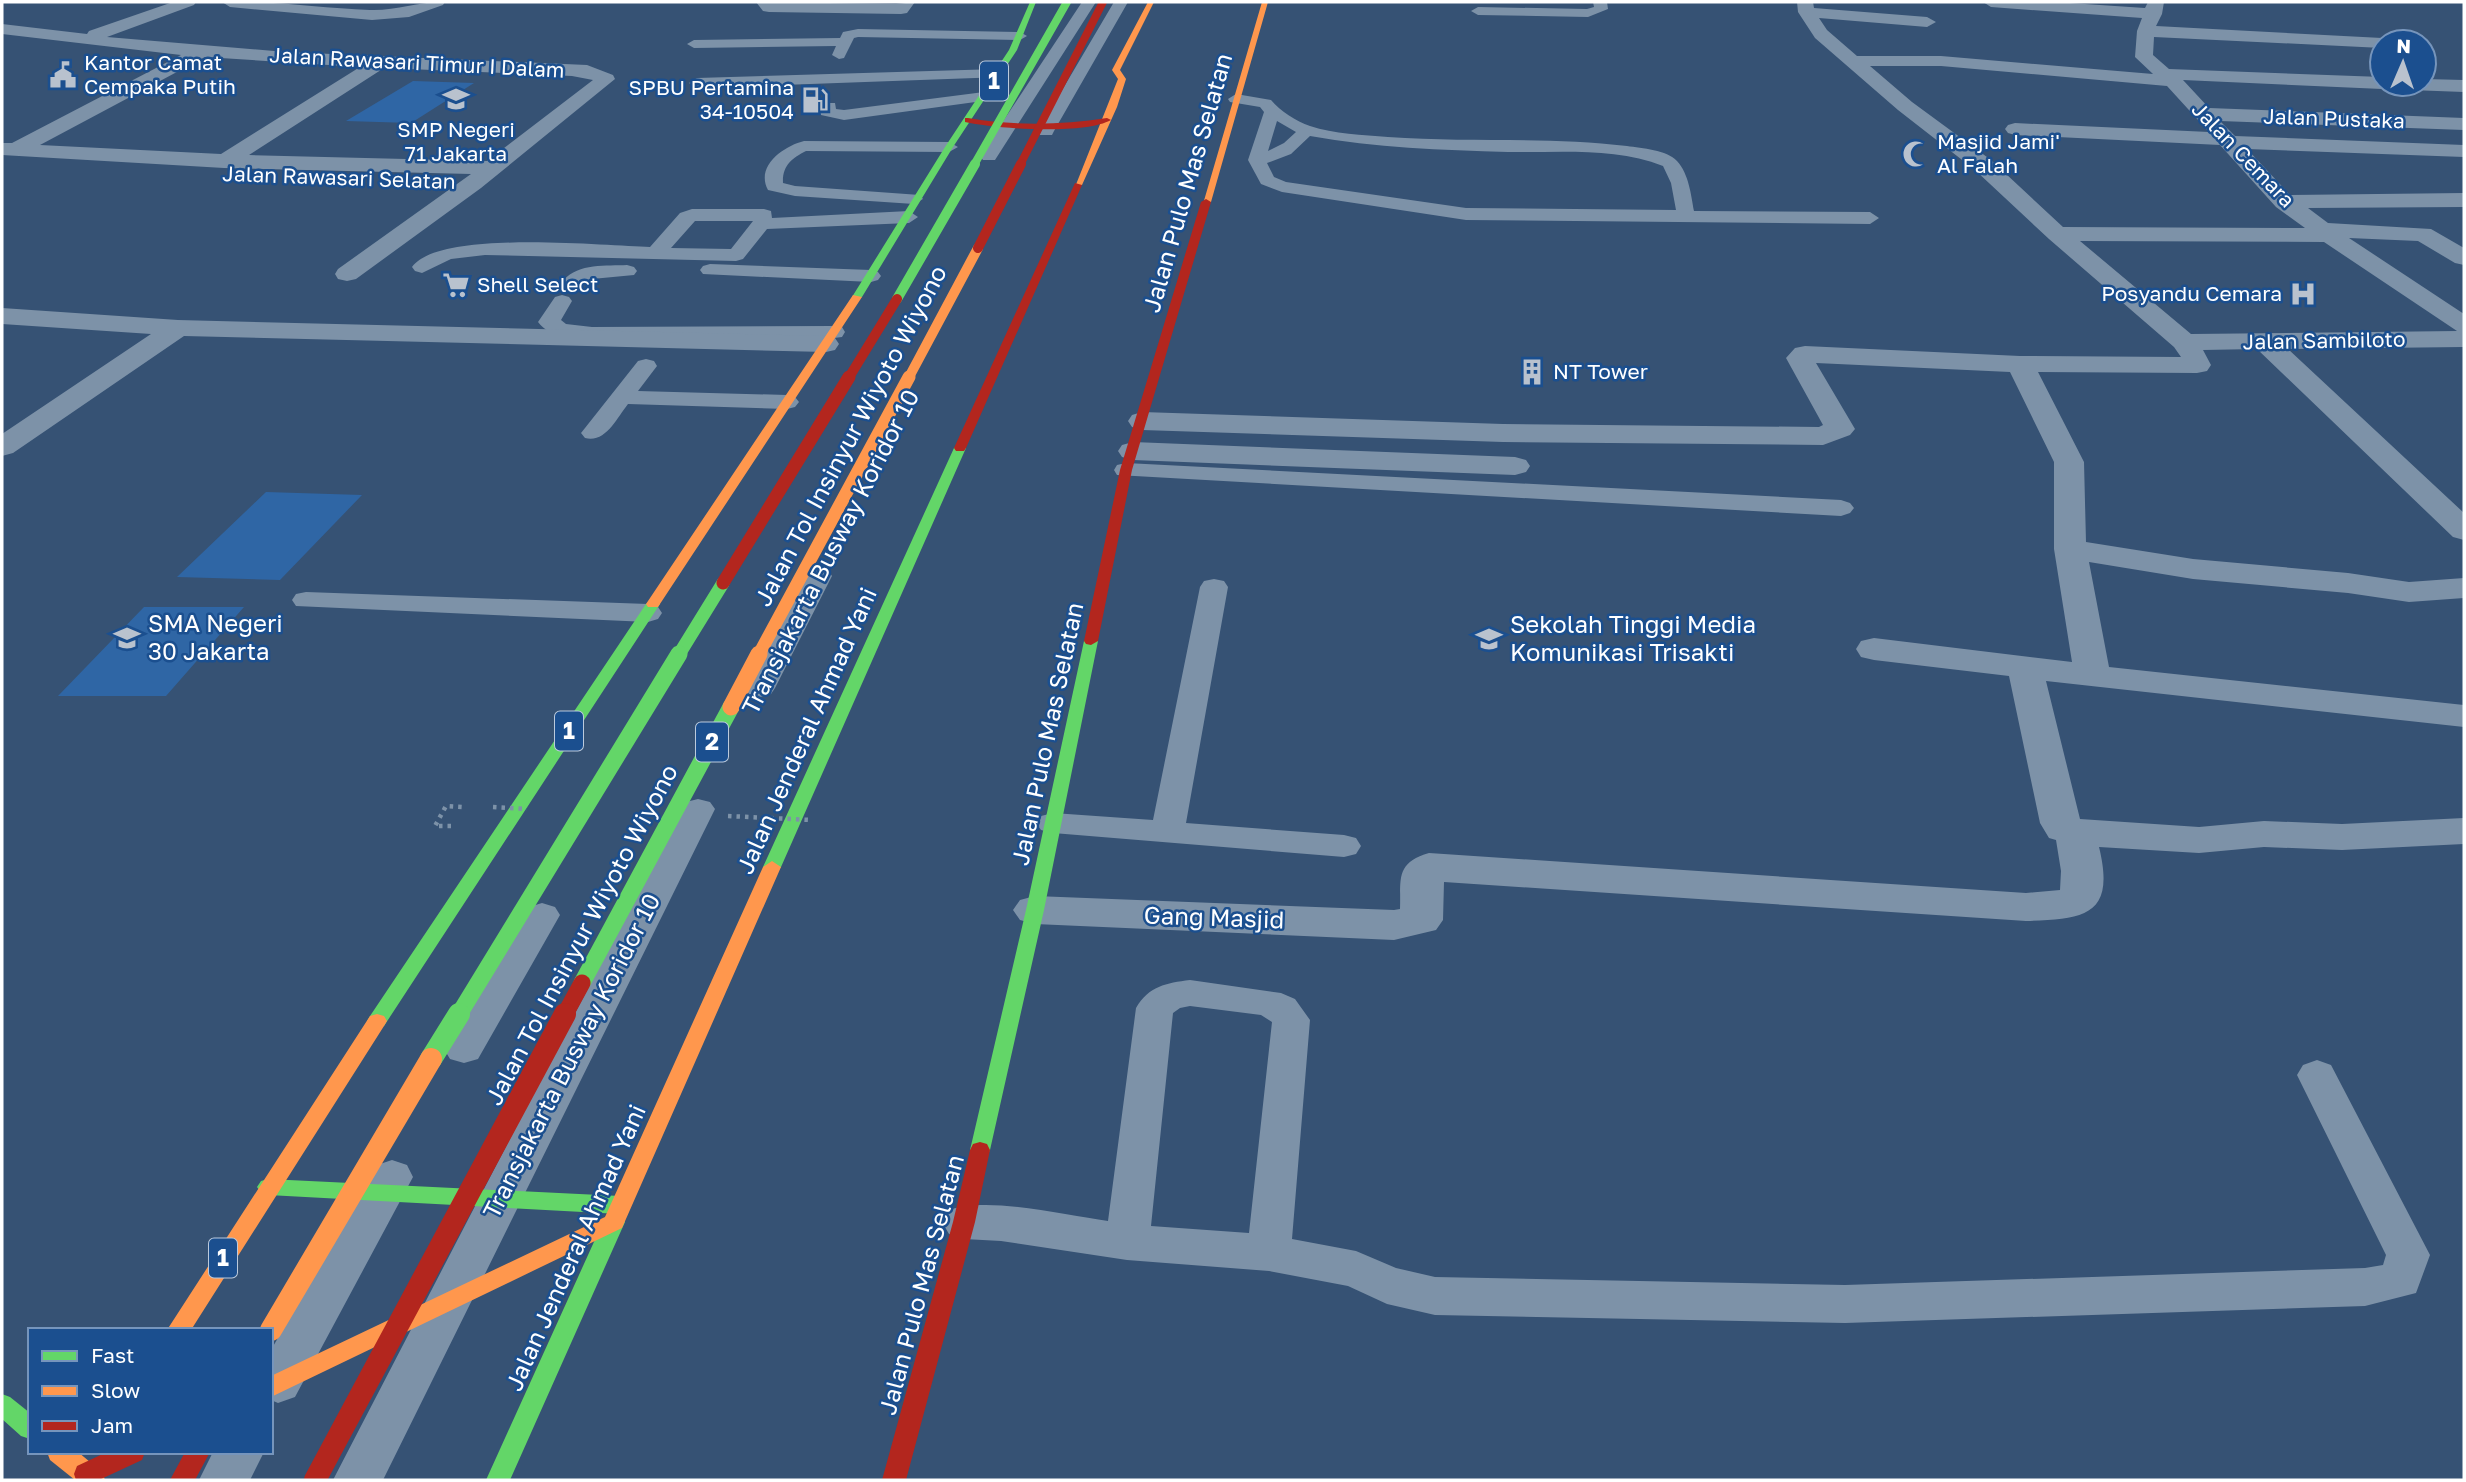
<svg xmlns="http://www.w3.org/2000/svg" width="2466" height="1482" font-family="'Golos Text',sans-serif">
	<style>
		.green { fill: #2f66a5 }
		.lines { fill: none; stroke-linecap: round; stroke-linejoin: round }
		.path { stroke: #7d92a8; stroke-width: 4.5; stroke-dasharray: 3.5 5; stroke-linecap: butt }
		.lane { fill: #7d92a8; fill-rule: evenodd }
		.street { fill: #7d92a8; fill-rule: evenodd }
		.fast { fill: #63d668; fill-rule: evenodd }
		.slow { fill: #ff974d; fill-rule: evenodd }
		.jam { fill: #b3261e; fill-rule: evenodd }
		.path-bridge { stroke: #7d92a8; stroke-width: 4.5; stroke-dasharray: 3.5 5; stroke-linecap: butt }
		.fast-bridge-far4 { stroke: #63d668; stroke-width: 8 }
		.fast-bridge-far3 { stroke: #63d668; stroke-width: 10 }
		.fast-bridge-far2 { stroke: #63d668; stroke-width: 13 }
		.fast-bridge-far1 { stroke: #63d668; stroke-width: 17 }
		.fast-bridge { stroke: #63d668; stroke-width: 22 }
		.slow-bridge-far3 { stroke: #ff974d; stroke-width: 10 }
		.slow-bridge-far2 { stroke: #ff974d; stroke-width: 13 }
		.slow-bridge-far1 { stroke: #ff974d; stroke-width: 17 }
		.slow-bridge { stroke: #ff974d; stroke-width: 22 }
		.jam-bridge-far4 { stroke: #b3261e; stroke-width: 8 }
		.jam-bridge-far3 { stroke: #b3261e; stroke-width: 10 }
		.jam-bridge-far2 { stroke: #b3261e; stroke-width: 13 }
		.jam-bridge-far1 { stroke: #b3261e; stroke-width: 17 }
		.jam-bridge { stroke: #b3261e; stroke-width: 22 }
		.labels { text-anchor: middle; stroke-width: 5; stroke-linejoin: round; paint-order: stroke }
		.far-poi-label { font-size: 21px; fill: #fff; stroke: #1b4f8f; text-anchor: start }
		.far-street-label { font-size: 21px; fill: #fff; stroke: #1b4f8f }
		.shield { fill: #1b4f8f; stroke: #bbcadd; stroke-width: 2 }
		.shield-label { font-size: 23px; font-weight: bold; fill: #fff }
		.street-label { font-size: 24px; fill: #fff; stroke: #1b4f8f }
		.poi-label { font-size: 24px; fill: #fff; stroke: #1b4f8f; text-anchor: start }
	</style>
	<rect width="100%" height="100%" fill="#365274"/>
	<path class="green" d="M413 81 474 83 411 123 346 121Z
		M266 492 362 495 280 580 177 577Z
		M144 607H244L166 696H58Z"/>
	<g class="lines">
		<path class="path" d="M451 826H435L446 806 463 807"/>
		<path class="lane" d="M1082 2H1096L995 160H983L980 156Z
			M1114 2H1128L1054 131 1052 135H1040L1038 131Z
			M1593 2H1607L1608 9 1588 17 1478 15 1471 11 1478 7 1587 9 1594 7Z
			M858 29 1020 32 1027 36 1020 40 858 37 854 38 844 58 839 59 832 55 836 46 694 48 687 44 694 40 840 38 843 32Z
			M998 69 1003 71 1006 74 1003 77 697 88 689 83 697 78Z
			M984 92 992 97 990 100 844 120 821 115 819 112 823 103H835L836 109 844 110Z
			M1236 94 1271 100C1280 111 1296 121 1310 126 1334 134 1363 135 1388 137 1468 143 1549 136 1627 146 1642 148 1667 150 1677 161 1689 174 1691 195 1694 211L1870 212 1879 218 1870 224 1466 220 1282 192 1261 184 1248 160 1264 112 1260 107 1230 102 1228 99ZM1277 121 1296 132 1284 143 1268 151ZM1310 136C1376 148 1441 150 1508 152 1559 153 1615 147 1663 166L1671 183 1676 210 1466 208 1286 182 1274 177 1267 163 1291 154Z
			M804 141 949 142 958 147 949 152 806 151C792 158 782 166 783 183L795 186 920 195 923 199 914 204 795 196 768 190C755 166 784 146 804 141Z
			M692 209H764L771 211 772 218 909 211 918 217 909 223 767 229 743 259 736 261 485 255 451 259 422 273 415 271 412 267C439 229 603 246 650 247L680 213ZM695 221H753L731 249 671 248Z
			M710 264 871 270 878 272 881 276 878 280 871 282 703 274 700 270 703 266Z
			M627 265 634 267 637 271 634 275 592 279 574 286 567 284 564 280C578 263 607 266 627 265Z
			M562 295 569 297 572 301 561 320 566 324 592 327 834 326 842 327 845 332 842 337 834 338 592 339C572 338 551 339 538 322L555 297Z
			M646 359 654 361 657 366 638 391 787 395 795 397 799 402 795 407 787 409 628 404C616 419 606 443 585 438L581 433 585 428 638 361Z
			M1126 463 1841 500 1850 503 1854 508 1850 513 1841 516 1117 475 1114 470 1117 465Z
			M818 568 828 570 832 576 775 688 771 694 760 697 749 694 745 688 804 576 808 570Z
			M1214 579 1224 581 1228 587 1186 823 1344 835 1356 838 1361 846 1356 854 1344 857 1053 833 1041 830 1036 823 1041 816 1053 813 1153 820 1200 587 1204 581Z
			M306 592 648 604 658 607 662 613 658 619 648 622 296 606 292 600 296 594Z
			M698 799 710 802 715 809 383 1480H333L681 809 686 802Z
			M542 903 555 907 560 915 478 1059 464 1063 450 1059 444 1049 450 1039 529 907Z
			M1190 980 1281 993 1295 999 1310 1020 1292 1239 1356 1251 1396 1268 1435 1277 1845 1285 2365 1268 2383 1265 2386 1255 2297 1075 2303 1065 2317 1060 2331 1065 2430 1255 2416 1293 2365 1306 1845 1323 1435 1315 1387 1304 1348 1286 1269 1271 1127 1260 1001 1241 964 1239 949 1234 942 1222 949 1210C988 1196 1065 1215 1108 1221L1136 1008C1149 986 1166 983 1190 980ZM1190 1006 1261 1015 1272 1022 1249 1233 1151 1226 1173 1013 1180 1008Z
			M392 1160 407 1165 413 1177 295 1397 278 1403 271 1400V1350L377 1165Z
			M213 1452H264L250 1480H199Z"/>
		<path class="street" d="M173 2H196L194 5 107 37 286 52 587 65 613 75 615 79 481 188 356 279 347 281 338 279 335 274 338 269 471 174 224 168 2 155V143H12L181 55 2 34V24L87 34 89 31ZM205 57 360 67 221 154 40 145ZM384 68 572 76 593 80 487 161 249 155Z
			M222 2C271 0 320 8 370 10 396 11 420 1 445 2L443 5 409 17 372 20 230 7Z
			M756 2 896 4 915 2 907 13 901 14 769 12 763 11Z
			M1797 2H1813L1814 8 1927 17 1936 22 1927 27 1819 18 1827 30 1857 56H1941L2153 74 2135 57 2137 31 2142 18 1991 7 1983 2H2055L2145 8 2148 2H2164L2162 14 2156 26 2382 38 2390 42H2382V48L2154 37 2153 55 2169 69 2382 77V84H2391L2382 89 2183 80 2209 108 2464 118V130L2220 121 2235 136 2464 145V157L2247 149 2290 195 2464 193V207L2308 208 2328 223 2431 229 2464 248V265L2455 263 2418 241 2349 238 2464 314V347L2288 349 2464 513V540L2453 537 2257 349 2203 350 2211 365 2207 371 2197 373 2038 372 2084 462 2086 542 2193 559 2348 573 2409 582 2464 578V598L2409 602 2348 593 2193 579 2089 562 2109 667 2464 705V727L2046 681 2080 819 2199 827 2264 821 2342 824 2464 818V844L2342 850 2264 847 2199 853 2099 847C2116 916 2084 919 2026 921L1444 882 1443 920 1436 930 1394 940 1035 924 1020 920 1013 910 1020 900 1035 896 1394 910 1400 909C1401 879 1395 863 1429 853L2026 893 2060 890 2061 871 2056 840 2049 838 2040 823 2009 676 1874 660 1861 657 1856 649 1861 641 1874 638 2072 662 2054 549V462L2010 372 1816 363 1855 429 1850 435 1823 445 1503 442 1142 430 1132 427 1128 421 1132 415 1142 412 1503 424 1819 427 1823 425 1786 358 1795 348 1805 346 2020 356 2181 357 2174 347 2049 239 1975 170 1898 110 1815 38 1798 12ZM1870 66H1941L2167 86 2209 132 2015 123 2008 125 2005 129 2008 133 2015 135 2220 145 2276 207 2305 228 2063 227 1991 160 1912 102ZM2080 241 2324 242 2457 331 2191 334Z
			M2424 79 2464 80V92L2410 90 2401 84H2424Z
			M2 308 178 320 826 336 835 338 839 344 835 350 826 352 184 336 13 453 2 456V434L151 334 2 324Z
			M1133 442 1515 457 1526 460 1530 466 1526 472 1515 475 1133 460 1122 457 1118 451 1122 445Z"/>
		<path class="fast" d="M1030 2H1036L1017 50 953 147 862 297 853 299 852 297 945 147 1009 50Z
			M960 444 966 448 781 867 778 871H766L763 867 954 448Z
			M653 600 660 604 384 1026 377 1028 370 1026 367 1021 370 1016 646 604Z
			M1091 637 1098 641 1044 910 990 1150 987 1156 980 1158 973 1156 970 1150 1026 910 1084 641Z
			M268 1179 620 1196 628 1199 631 1205 628 1211 620 1214 268 1195 261 1193 257 1187 261 1181Z
			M614 1213 622 1216 625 1222 510 1480H486L603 1222 606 1216Z
			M2 1394 10 1397 30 1413V1439L21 1436 2 1419Z"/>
		<path class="slow" d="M1148 2H1154L1120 70 1126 79 1117 107 1082 185 1075 187 1118 79 1112 70Z
			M1262 2H1268L1211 202 1203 204Z
			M853 295 862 297 658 607H648L646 604Z
			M772 861 781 867 622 1228 271 1397V1376L605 1217 763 867Z
			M377 1014 384 1016 387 1021 384 1026 191 1330H167L370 1016Z
			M47 1452H78L102 1472 105 1480H75L50 1460Z"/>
		<path class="jam" d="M968 118C1015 126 1060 125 1107 118L1111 120C1084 135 997 129 965 122V118Z
			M1075 183 1082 185 966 448 964 451H956L954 448Z
			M1206 199 1211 202 1132 470 1098 641 1091 645 1086 644 1084 641 1120 470 1201 202Z
			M980 1142 987 1144 990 1150 975 1222 906 1480H882L953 1222 970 1150 973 1144Z
			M107 1452H145L142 1460 99 1480H76L74 1474 77 1466Z
			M185 1452H210L195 1480H170Z"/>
		<path class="path-bridge" d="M493 807 527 809
			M728 816 812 820"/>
		<path class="fast-bridge-far4" d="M974 165 1067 2"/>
		<path class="fast-bridge-far3" d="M897 299 975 164"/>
		<path class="fast-bridge-far2" d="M678 656 723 583"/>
		<path class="fast-bridge-far1" d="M582 983 731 707
			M458 1016 679 654"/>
		<path class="fast-bridge" d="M431 1059 459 1014"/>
		<path class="slow-bridge-far3" d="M908 379 978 248"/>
		<path class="slow-bridge-far2" d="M758 656 909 377"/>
		<path class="slow-bridge-far1" d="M731 707 759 654"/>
		<path class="slow-bridge" d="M271 1330 431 1059"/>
		<path class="jam-bridge-far4" d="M1020 165 1103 2"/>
		<path class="jam-bridge-far3" d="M978 248 1021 164
			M848 379 897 299"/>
		<path class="jam-bridge-far2" d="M723 583 849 377"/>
		<path class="jam-bridge-far1" d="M564 1016 582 983"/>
		<path class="jam-bridge" d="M315 1480 565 1014"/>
	</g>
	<defs>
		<g id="civic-bare" transform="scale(2.1)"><path d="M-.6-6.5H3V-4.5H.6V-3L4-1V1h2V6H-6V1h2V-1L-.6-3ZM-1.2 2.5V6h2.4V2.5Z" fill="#b9c2ce" stroke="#1b4f8f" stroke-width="2.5" paint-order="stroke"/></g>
		<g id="school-bare" transform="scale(2.1)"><path d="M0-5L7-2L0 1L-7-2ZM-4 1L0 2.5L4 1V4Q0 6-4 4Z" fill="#b9c2ce" stroke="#1b4f8f" stroke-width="2.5" paint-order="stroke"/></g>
		<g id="fuel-bare" transform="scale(2.1)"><path d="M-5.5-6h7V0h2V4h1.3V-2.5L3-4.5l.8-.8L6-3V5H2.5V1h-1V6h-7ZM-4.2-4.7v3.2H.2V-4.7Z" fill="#b9c2ce" stroke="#1b4f8f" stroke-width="2.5" paint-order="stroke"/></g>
		<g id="mosque-bare" transform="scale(2.1)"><path d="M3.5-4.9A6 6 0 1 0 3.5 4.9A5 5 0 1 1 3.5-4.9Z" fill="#b9c2ce" stroke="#1b4f8f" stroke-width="2.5" paint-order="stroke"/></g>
		<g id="supermarket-bare" transform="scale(2.1)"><path d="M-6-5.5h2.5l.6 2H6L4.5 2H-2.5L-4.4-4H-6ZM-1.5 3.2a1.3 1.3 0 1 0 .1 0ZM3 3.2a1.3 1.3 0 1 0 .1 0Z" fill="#b9c2ce" stroke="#1b4f8f" stroke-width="2.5" paint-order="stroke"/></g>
		<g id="hospital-bare" transform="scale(2.1)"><path d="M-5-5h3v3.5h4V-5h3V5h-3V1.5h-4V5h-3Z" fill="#b9c2ce" stroke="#1b4f8f" stroke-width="2.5" paint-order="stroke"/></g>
		<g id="building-bare" transform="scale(2.1)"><path d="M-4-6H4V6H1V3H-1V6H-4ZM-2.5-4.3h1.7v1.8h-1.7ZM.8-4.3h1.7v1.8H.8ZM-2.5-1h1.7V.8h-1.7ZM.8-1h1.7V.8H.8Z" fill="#b9c2ce" stroke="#1b4f8f" stroke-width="2.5" paint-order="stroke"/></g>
		<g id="university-bare" transform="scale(2.1)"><path d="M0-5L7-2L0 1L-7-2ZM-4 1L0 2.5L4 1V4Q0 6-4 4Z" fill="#b9c2ce" stroke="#1b4f8f" stroke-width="2.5" paint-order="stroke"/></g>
	</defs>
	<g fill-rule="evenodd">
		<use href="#civic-bare" x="63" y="75"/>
		<use href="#school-bare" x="456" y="99"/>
		<use href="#fuel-bare" x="815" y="100"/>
		<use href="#mosque-bare" x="1916" y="154"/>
		<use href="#supermarket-bare" x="456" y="285"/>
		<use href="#hospital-bare" x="2303" y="294"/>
		<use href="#building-bare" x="1532" y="372"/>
		<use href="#school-bare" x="127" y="638"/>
		<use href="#university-bare" x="1489" y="639"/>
	</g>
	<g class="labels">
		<g class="far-poi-label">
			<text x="84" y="70">Kantor Camat<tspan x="84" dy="24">Cempaka Putih</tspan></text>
			<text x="794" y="95" text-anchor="end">SPBU Pertamina<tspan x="794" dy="24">34-10504</tspan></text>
			<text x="456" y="137" text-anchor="middle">SMP Negeri<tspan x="456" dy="24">71 Jakarta</tspan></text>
			<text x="1937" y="149">Masjid Jami'<tspan x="1937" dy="24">Al Falah</tspan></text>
			<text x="477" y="292">Shell Select</text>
			<text x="2282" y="301" text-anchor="end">Posyandu Cemara</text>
			<text x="1553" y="379">NT Tower</text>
		</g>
		<g class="far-street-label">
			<text transform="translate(417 63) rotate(3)" y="7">Jalan Rawasari Timur I Dalam</text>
			<text transform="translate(2334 119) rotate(2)" y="7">Jalan Pustaka</text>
			<text transform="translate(2243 155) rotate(46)" y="7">Jalan Cemara</text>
			<text transform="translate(339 178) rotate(2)" y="7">Jalan Rawasari Selatan</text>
			<text transform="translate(2324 341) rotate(-1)" y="7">Jalan Sambiloto</text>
		</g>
		<g class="shield">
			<rect x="980" y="61.5" width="28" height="39" rx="5"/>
			<rect x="555" y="711.5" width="28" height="39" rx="5"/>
			<rect x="696" y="722.5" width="32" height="39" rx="5"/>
			<rect x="209" y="1238.5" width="28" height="39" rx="5"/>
		</g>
		<g class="shield-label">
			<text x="994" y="89">1</text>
			<text x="569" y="739">1</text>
			<text x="712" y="750">2</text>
			<text x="223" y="1266">1</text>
		</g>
		<g class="street-label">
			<text transform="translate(1188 183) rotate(-74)" y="8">Jalan Pulo Mas Selatan</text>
			<text transform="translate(851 436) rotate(-62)" y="8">Jalan Tol Insinyur Wiyoto Wiyono</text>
			<text transform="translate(831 552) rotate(-63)" y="8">Transjakarta Busway Koridor 10</text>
			<text transform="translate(807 731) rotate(-66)" y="8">Jalan Jenderal Ahmad Yani</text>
			<text transform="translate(1048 734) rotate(-78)" y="8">Jalan Pulo Mas Selatan</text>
			<text transform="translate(1214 918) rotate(2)" y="8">Gang Masjid</text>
			<text transform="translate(582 935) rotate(-62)" y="8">Jalan Tol Insinyur Wiyoto Wiyono</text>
			<text transform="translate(572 1056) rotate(-63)" y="8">Transjakarta Busway Koridor 10</text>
			<text transform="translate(576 1248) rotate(-66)" y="8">Jalan Jenderal Ahmad Yani</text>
			<text transform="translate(922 1285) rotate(-75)" y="8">Jalan Pulo Mas Selatan</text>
		</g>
		<g class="poi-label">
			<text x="148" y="632">SMA Negeri<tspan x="148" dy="28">30 Jakarta</tspan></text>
			<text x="1510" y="633">Sekolah Tinggi Media<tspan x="1510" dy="28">Komunikasi Trisakti</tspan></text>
		</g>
	</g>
	<rect width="2466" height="1482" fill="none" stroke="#ffffff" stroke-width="7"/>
	<rect x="28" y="1328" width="245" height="126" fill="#1b4f8f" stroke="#7695bc" stroke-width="2"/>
	<rect x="42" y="1351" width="35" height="10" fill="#63d668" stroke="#7695bc" stroke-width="2"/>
	<text x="91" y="1363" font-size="21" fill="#ffffff">Fast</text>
	<rect x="42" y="1386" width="35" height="10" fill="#ff974d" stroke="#7695bc" stroke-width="2"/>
	<text x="91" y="1398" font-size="21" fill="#ffffff">Slow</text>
	<rect x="42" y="1421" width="35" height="10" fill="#b3261e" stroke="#7695bc" stroke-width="2"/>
	<text x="91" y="1433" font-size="21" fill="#ffffff">Jam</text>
	<g transform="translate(2403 63) rotate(2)"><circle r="33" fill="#1b4f8f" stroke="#7695bc" stroke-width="2"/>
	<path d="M0-5L12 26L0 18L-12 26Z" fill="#b9c2ce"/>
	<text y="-10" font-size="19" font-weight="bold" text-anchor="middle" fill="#ffffff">N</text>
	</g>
</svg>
